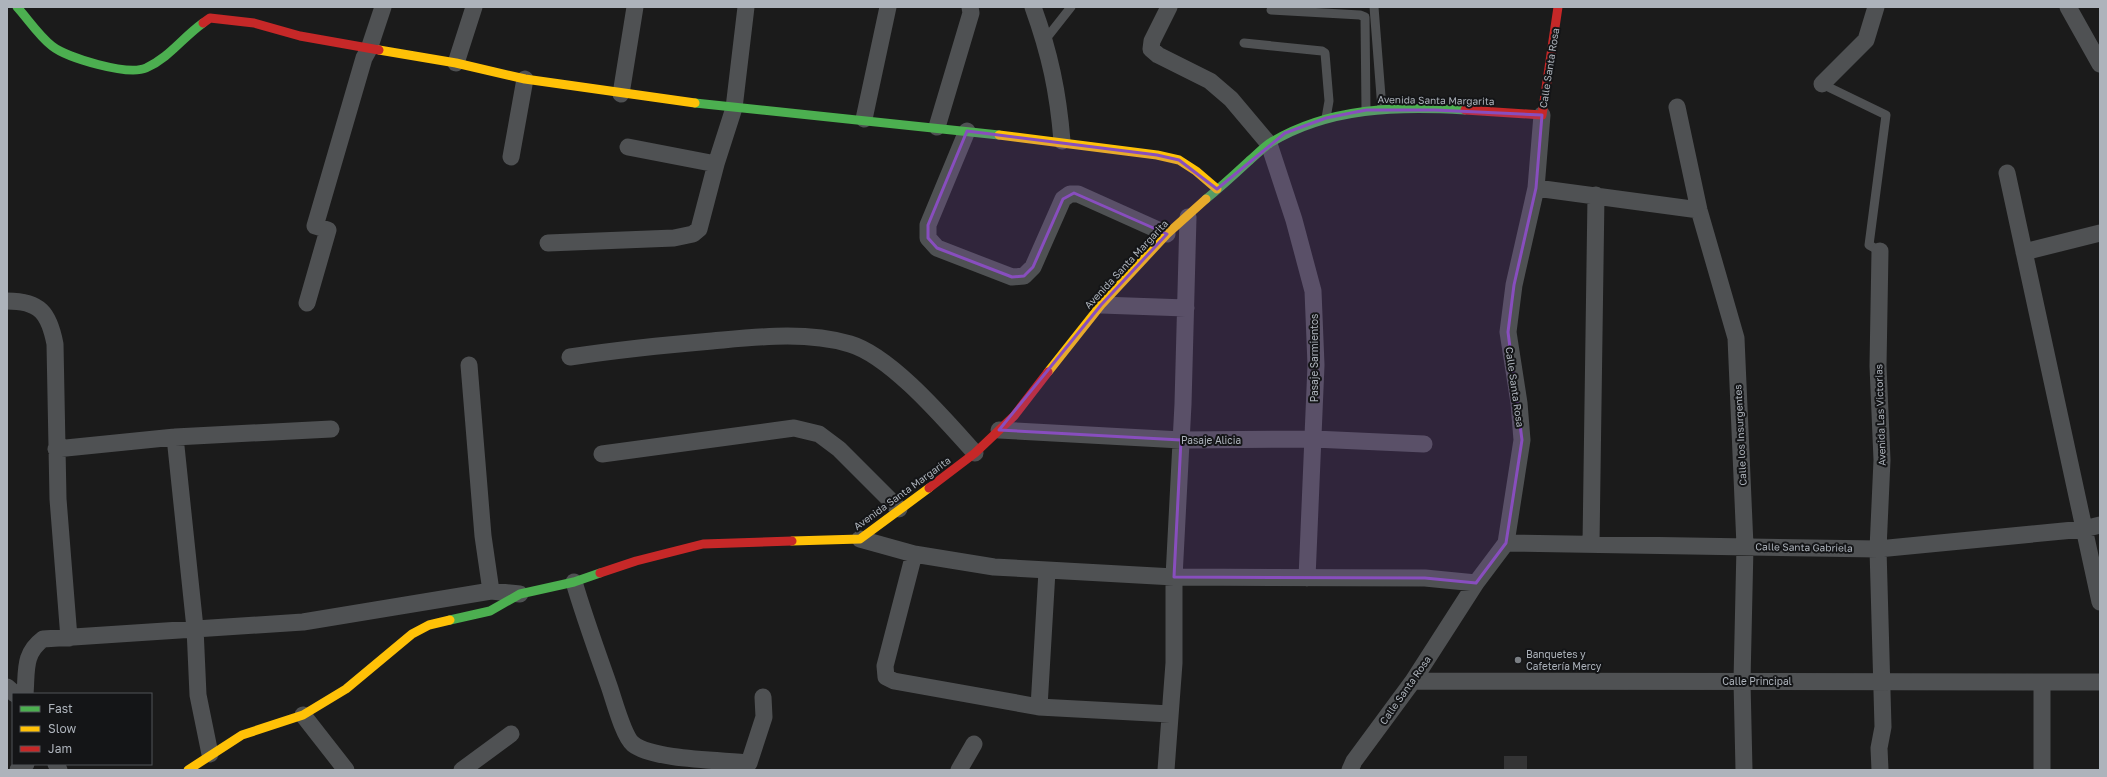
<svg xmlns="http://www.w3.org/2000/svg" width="2107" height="777" font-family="'Golos Text',sans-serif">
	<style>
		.building { fill: #343435 }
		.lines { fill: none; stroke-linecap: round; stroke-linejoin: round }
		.lane { stroke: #4f5153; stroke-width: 9 }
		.street { stroke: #4f5153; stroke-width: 17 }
		.fast { stroke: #4caf50; stroke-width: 9 }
		.slow { stroke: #ffc107; stroke-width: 9 }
		.jam { stroke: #c62828; stroke-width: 9 }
		.marked { fill: #884ebe; fill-opacity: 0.2; stroke: #884ebe; stroke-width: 3; stroke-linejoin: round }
		.poi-dot { fill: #7a7e83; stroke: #141517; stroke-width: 1.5 }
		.labels { text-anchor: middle; stroke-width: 4; stroke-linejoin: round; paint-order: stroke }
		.street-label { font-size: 10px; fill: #adb3bb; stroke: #141517 }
		.poi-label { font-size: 10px; fill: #adb3bb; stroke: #141517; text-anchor: start }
	</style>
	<rect width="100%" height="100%" fill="#1b1b1b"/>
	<path class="building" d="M1504 756H1527V770H1504Z"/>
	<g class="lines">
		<path class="lane" d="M1374 7 1382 109
			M1271 10 1360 15 1365 17 1366 110
			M1045 40 1071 7
			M1244 43 1322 51 1325 53 1329 101 1326 118
			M1822 84 1886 115 1869 245 1880 251"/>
		<path class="street" d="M1033 7C1050 54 1058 92 1062 141
			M1169 7 1152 41 1151 49 1158 55 1210 81 1231 99 1269 144 1294 220 1313 291 1316 365 1307 578
			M2068 7 2100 64
			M456 63 474 7
			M1822 84 1866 40 1876 7
			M621 94 635 7
			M1677 107 1699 210 1736 338 1745 546 1742 681 1744 770
			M864 119 888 7
			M937 127 971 13 970 7
			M967 131 928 225V238L937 248 1012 277 1024 276 1033 267 1063 199 1070 194H1078L1167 234
			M628 147 716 164
			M511 157 525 79
			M2007 173 2100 602
			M1536 188 1699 210
			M548 243 674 238 693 234 699 229 716 164 734 108 746 7
			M1880 251 1878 366 1882 460 1878 549 1883 727 1879 748 1880 770
			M2024 252 2100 233
			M7 301C40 301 49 313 55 344L58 499 69 638
			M307 303 328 230 315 226 364 58 369 49 383 7
			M1101 305 1186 308
			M570 357C617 350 664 345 712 341 757 337 806 331 850 344 891 356 946 421 975 453
			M469 365 483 536 491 591
			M999 430 1181 440 1314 439 1424 444
			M175 437 195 628 198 695 210 754
			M56 449 175 437 331 429
			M602 454 794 428 819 434 839 449 899 509
			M860 539 914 554 994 567 1174 577 1425 578 1476 583
			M1506 543 1878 549 2084 529 2100 525
			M1591 544 1596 195
			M914 554 885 666 886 677 894 681 1039 707 1170 714
			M574 582C584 616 596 649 608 683 613 696 623 736 633 744 653 760 721 760 749 763L764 717 763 697
			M1413 681 2100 682
			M2042 682V770
			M7 687 15 694
			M25 694C27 671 23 654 43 639L303 622 491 591 520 594
			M1039 707 1047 571
			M303 715 346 770
			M56 764 59 770
			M18 770 26 764
			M462 770 511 734
			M959 770 974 744
			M1166 770 1174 663V577L1183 404 1188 217
			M1350 770 1354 761 1413 681 1476 583 1506 543 1522 440 1519 403 1508 332 1514 285 1536 188 1542 115"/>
		<path class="fast" d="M17 7C28 19 39 36 52 46 67 58 128 76 146 68 170 57 182 38 203 23
			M695 103 999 135
			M1206 199C1221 187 1235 174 1249 161 1256 155 1263 148 1270 143 1329 107 1398 106 1465 110
			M450 620 490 611 520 594 574 582 600 573"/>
		<path class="slow" d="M379 50 456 63 525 79 695 103
			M999 135 1157 155 1179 160 1196 171 1217 189
			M1048 372 1101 305 1167 234 1206 199
			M792 541 860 539 929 488
			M188 770 242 735 303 715 346 689 412 634 429 625 450 620"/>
		<path class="jam" d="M203 23 210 18 254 23 300 36 379 50
			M1465 110 1542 115 1558 7
			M929 488 975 453 1014 416 1048 372
			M600 573 636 561 703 544 792 541"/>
	</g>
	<path class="marked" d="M1366 110H1435L1542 115 1536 188 1514 285 1508 332 1522 440 1506 543 1476 583 1425 578 1174 577 1181 440 999 430 1101 305 1167 234 1074 193 1063 199 1033 267 1024 276 1012 277 937 248 928 238V225L967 131 1157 155 1179 160 1217 189 1285 133 1326 118Z"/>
	<circle class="poi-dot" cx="1518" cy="660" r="4"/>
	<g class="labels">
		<g class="street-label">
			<text transform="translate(1549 68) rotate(-81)" y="4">Calle Santa Rosa</text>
			<text transform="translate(1436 100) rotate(1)" y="4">Avenida Santa Margarita</text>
			<text transform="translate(1126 264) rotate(-47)" y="4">Avenida Santa Margarita</text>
			<text transform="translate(1314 358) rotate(-90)" y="4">Pasaje Sarmientos</text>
			<text transform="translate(1515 387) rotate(82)" y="4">Calle Santa Rosa</text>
			<text transform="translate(1880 415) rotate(-92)" y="4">Avenida Las Victorias</text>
			<text transform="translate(1740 435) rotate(-93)" y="4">Calle los Insurgentes</text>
			<text x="1211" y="444">Pasaje Alicia</text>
			<text transform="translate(902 493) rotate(-36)" y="4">Avenida Santa Margarita</text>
			<text transform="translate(1804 547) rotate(1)" y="4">Calle Santa Gabriela</text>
			<text x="1757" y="685">Calle Principal</text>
			<text transform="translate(1405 690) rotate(-55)" y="4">Calle Santa Rosa</text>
		</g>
		<g class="poi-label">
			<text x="1526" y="658">Banquetes y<tspan x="1526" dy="12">Cafetería Mercy</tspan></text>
		</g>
	</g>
	<rect width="2107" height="777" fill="none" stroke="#adb3bb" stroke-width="16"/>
	<rect x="12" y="693" width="140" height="72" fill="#141517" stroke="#515459"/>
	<rect x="20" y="706" width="20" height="6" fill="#4caf50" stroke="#515459"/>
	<text x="48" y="713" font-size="12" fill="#adb3bb">Fast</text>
	<rect x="20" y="726" width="20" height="6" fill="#ffc107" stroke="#515459"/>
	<text x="48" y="733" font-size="12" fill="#adb3bb">Slow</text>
	<rect x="20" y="746" width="20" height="6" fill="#c62828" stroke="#515459"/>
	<text x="48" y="753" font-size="12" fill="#adb3bb">Jam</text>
</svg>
